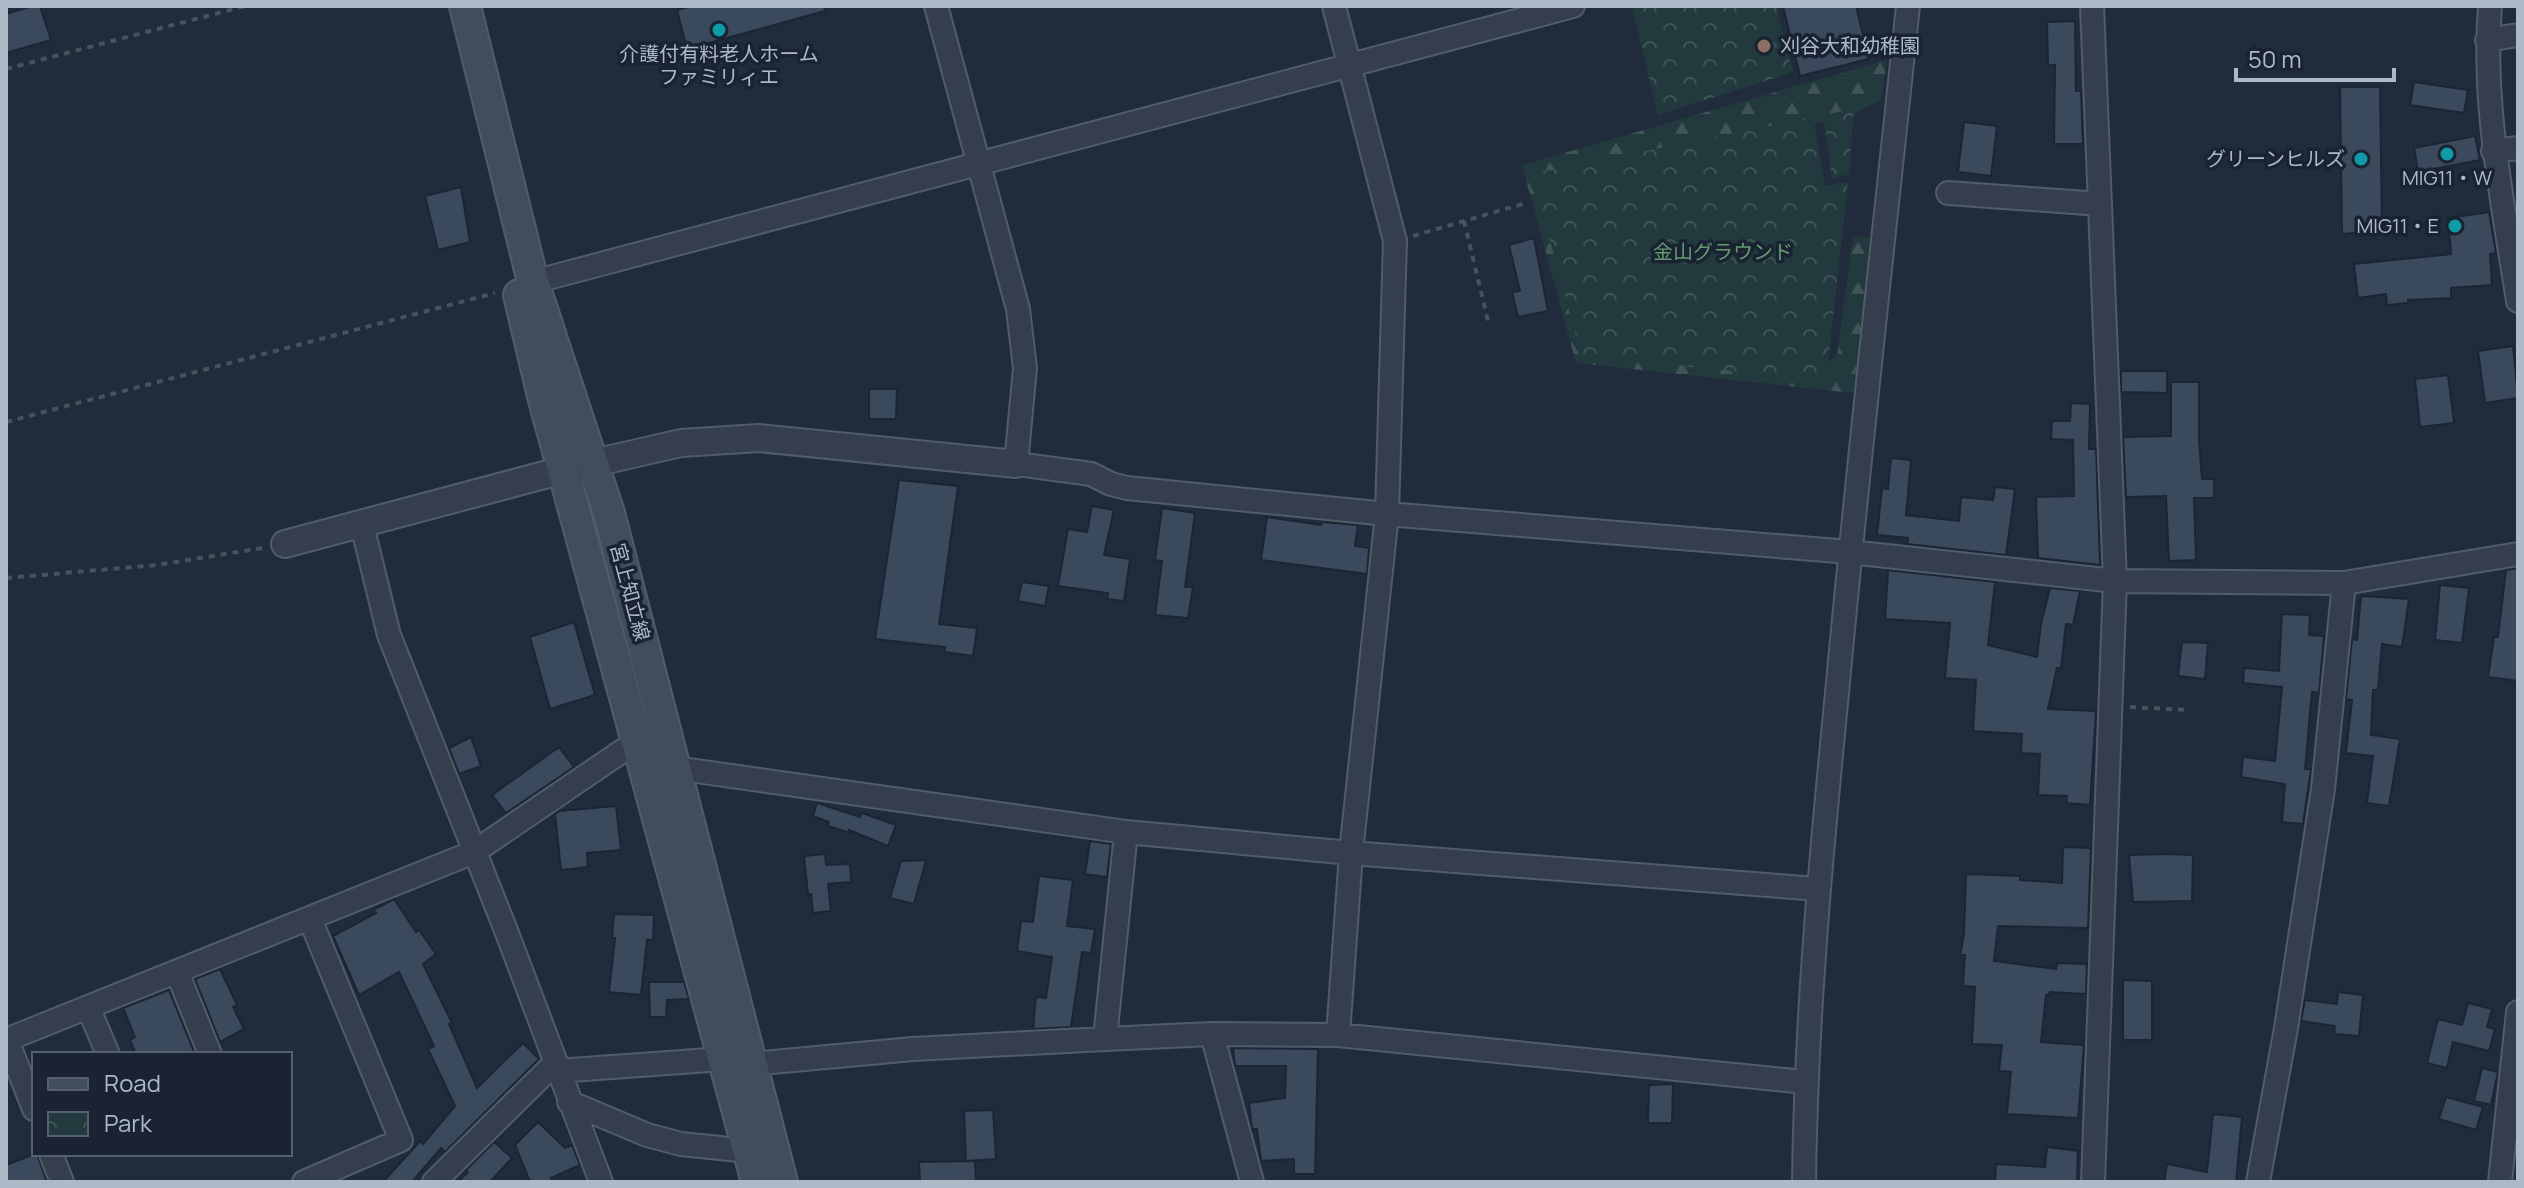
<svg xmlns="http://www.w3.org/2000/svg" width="2524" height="1188" font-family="Manrope,'Noto Sans JP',sans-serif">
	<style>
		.forest { fill: url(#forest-firs) }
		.park { fill: url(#park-crowns) }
		.building { fill: #3b495c; stroke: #1b2533; stroke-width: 2 }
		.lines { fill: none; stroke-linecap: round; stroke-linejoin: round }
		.minor-casing { stroke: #515c6a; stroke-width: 26 }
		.tertiary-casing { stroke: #515c6a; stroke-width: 30 }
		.secondary-casing { stroke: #515c6a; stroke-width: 34 }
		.path { stroke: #3f575a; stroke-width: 4; stroke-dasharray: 6 6; stroke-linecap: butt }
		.minor { stroke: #343e4c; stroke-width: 22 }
		.tertiary { stroke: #343e4c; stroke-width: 26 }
		.secondary { stroke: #414d5f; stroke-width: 30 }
		.culture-dot { fill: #0f9aa8; stroke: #192331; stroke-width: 3 }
		.education-dot { fill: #8d6e63; stroke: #192331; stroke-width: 3 }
		.labels { text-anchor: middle; stroke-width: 7; stroke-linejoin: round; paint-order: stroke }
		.poi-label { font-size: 20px; fill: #aeb9c8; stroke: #192331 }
		.park-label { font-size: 20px; fill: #639b6f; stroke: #192331 }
		.street-label { font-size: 20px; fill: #aeb9c8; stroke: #192331 }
	</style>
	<defs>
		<pattern id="forest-firs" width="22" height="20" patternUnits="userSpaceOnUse" patternTransform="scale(2)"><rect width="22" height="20" fill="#223a3d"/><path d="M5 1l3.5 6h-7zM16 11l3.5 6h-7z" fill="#405458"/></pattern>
		<pattern id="park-crowns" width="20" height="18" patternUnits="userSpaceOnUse" patternTransform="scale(2)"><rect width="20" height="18" fill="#223a3d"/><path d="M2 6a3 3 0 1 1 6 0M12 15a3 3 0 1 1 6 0" fill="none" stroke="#405458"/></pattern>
	</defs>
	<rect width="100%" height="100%" fill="#202c3c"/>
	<path class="forest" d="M1887 60 1881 100 1845 118 1543 179 1809 374 1837 356 1853 236 1874 238 1853 393 1576 363 1522 165Z"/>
	<path class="park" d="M1641 6H1776L1793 72 1658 115 1632 8Z
		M1854 109 1849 174 1832 179 1823 115Z
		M1813 117 1825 186 1848 182 1826 381 1581 355 1532 174Z"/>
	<path class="building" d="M32 6H40L51 40 6 53V14Z
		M692 6H824L825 11 687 49 677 10Z
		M1783 6H1856L1869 59 1800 76Z
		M2075 21 2076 91H2081L2083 144H2054L2055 65H2048L2047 22Z
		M2414 82 2468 90 2464 113 2410 105Z
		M2340 87H2380L2382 231 2342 234Z
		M1964 122 1997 126 1991 176 1958 172Z
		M2475 136 2480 160 2418 172 2414 148Z
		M461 187 470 242 438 250 425 196Z
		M2489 212 2496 253 2490 254 2492 285 2451 288V298L2408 300V303L2387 305 2386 294 2358 298 2354 264 2451 254 2448 218Z
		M1534 238 1548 311 1518 317 1512 292 1520 291 1509 245Z
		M2513 346 2518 398 2485 403 2478 351Z
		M2121 371H2167V393L2121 392Z
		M2448 375 2454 423 2420 427 2415 379Z
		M2171 382H2199V439L2202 479H2214V498H2194L2196 560 2169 561 2166 496 2126 497 2123 437 2171 436Z
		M869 389H897L896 419H869Z
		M2071 403 2090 404 2089 449H2096L2100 565 2038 558 2036 497 2074 496 2073 440 2051 439 2052 421H2070Z
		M1891 458 1911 460 1906 515 1959 521 1961 497 1993 500 1995 487 2015 489 2006 555 1907 544 1908 538 1877 535 1882 488 1888 489Z
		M899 480 958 486 939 624 977 628 973 656 944 652 945 647 875 639Z
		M1092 506 1114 510 1104 555 1130 559 1124 601 1107 599 1108 593 1058 586 1068 529 1087 532Z
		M1162 508 1195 513 1185 587H1193L1188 618 1155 615 1162 561 1155 560Z
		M1267 517 1321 525 1322 522 1358 525 1355 546 1369 548 1367 574 1261 560Z
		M2518 568V681L2488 677 2494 637H2498L2506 570Z
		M1888 570 1995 582 1988 645 2037 657 2041 624 2050 588 2080 591 2073 625 2066 624 2061 668H2057L2048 709 2096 711 2090 805 2066 803 2067 796 2038 795 2040 754 2021 753 2022 734 1973 731 1976 680 1945 678 1950 623 1885 619Z
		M1022 582 1049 586 1045 606 1018 601Z
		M2440 585 2469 588 2462 643 2435 640Z
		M2361 596 2409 599 2402 647 2382 644 2378 690H2373L2371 735 2400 739 2389 806 2367 803 2373 756 2346 753 2352 700 2346 699 2352 639 2357 640Z
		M2282 614 2310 615 2309 635 2324 636 2319 693 2312 692 2305 769H2311L2303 824 2282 822 2285 784 2241 777 2243 757 2275 761 2282 687 2243 683 2244 668 2279 671Z
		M574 622 595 695 550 709 530 637Z
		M2182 642 2208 643 2205 679 2178 676Z
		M471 737 481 766 459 774 449 748Z
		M559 747 574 767 506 813 492 795Z
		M817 803 860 817 862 813 896 825 888 846 849 830 850 833 828 826 829 822 813 816Z
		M616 806 621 850 587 853 588 867 561 870 555 814 559 811Z
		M1090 841 1111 844 1107 877 1085 874Z
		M2063 847 2091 848 2088 928 1998 926 1994 961 2056 969 2057 963 2087 964 2086 994 2050 992 2049 995H2046L2041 1042 2084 1045 2078 1118 2007 1114 2011 1072 1999 1071 2002 1045 1972 1044 1975 987 1963 986 1965 955H1960L1964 934 1966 874 2020 876V880L2062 883Z
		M825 854 826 865 850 864 851 882 828 884 831 911 813 913 811 894H808L804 856Z
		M2169 854 2193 855 2192 901 2133 902 2129 855Z
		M926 860 914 904 890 898 901 861Z
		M1039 876 1073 880 1067 926 1095 929 1091 953 1082 952 1071 1027 1033 1029 1036 997 1046 998 1052 957 1017 951 1021 921 1033 922Z
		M394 899 416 932 419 930 436 954 423 964 452 1023 449 1024 477 1088 523 1043 539 1059 445 1152 441 1148 412 1182H383L420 1141 423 1144 455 1106 428 1049 434 1046 399 972 359 995 333 936 376 913 373 910Z
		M614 914 654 915 653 940H647L641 995 609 992 615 938H612Z
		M220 969 237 1005 233 1007 244 1029 220 1042 195 979Z
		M2123 980 2152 981V1040H2123Z
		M649 982H684L689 999 667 1000 666 1017H650Z
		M169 990 195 1054H136L130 1040 135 1037 123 1008Z
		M2338 992 2363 995 2359 1036 2334 1034 2335 1026 2301 1021 2305 1000 2337 1004Z
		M2468 1003 2492 1009 2487 1027 2495 1029 2489 1051 2453 1042 2447 1068 2427 1063 2438 1019 2462 1025Z
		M1233 1048 1318 1049 1315 1174H1294V1159L1261 1161 1257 1129H1252L1249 1103 1285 1098 1286 1066H1235Z
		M2482 1068 2498 1072 2491 1105 2474 1101Z
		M1673 1084 1672 1123H1648L1649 1085Z
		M2446 1097 2483 1107 2476 1130 2439 1119Z
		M993 1110 996 1159 966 1161 964 1111Z
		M2213 1114 2242 1117 2236 1182H2164L2167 1164 2207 1172Z
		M538 1122 565 1148 572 1145 580 1165 551 1178 553 1182H530L515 1145Z
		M494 1142 512 1158 490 1182H458L468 1172 466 1170Z
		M2047 1147 2078 1151 2077 1182H1995L1996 1164 2045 1167Z
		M34 1154H37L47 1182H6V1165Z
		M975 1161 976 1182H920L919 1162Z"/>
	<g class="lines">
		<g class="minor-casing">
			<path id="minor" d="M936 6 1018 309 1025 368 1016 464 1091 474 1111 484 1127 488 1387 514 1850 552 2115 581 2344 583 2518 554
				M1334 6 1395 241 1387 514 1351 853 1338 1035
				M2092 6 2115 581 2093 1182
				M2490 6C2482 105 2503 203 2518 301
				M2487 40 2518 35
				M2493 151 2518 148
				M1948 193 2100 204
				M533 282 1573 6
				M362 525 389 635 507 933 601 1182
				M675 768 1126 832 1351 853 1818 889
				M177 972 210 1054
				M88 1007 108 1054
				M1212 1034 1252 1182
				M1105 1039 1126 832
				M6 1040 474 852 637 741
				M7 1040 34 1109
				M751 1064 913 1049 1105 1039 1212 1034 1338 1035 1805 1082
				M557 1071 723 1059
				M569 1102 647 1135 681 1144 749 1151
				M51 1154 62 1182
				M304 1182 401 1140 310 919
				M434 1182 555 1063
				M1804 1182C1806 1018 1821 856 1837 693 1858 464 1884 235 1908 6
				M2258 1182 2286 1028 2323 789 2344 583
				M2500 1182 2518 1012"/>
		</g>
		<g class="tertiary-casing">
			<path id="tertiary" d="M285 544 563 470 681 443 759 438 1016 464"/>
		</g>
		<g class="secondary-casing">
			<path id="secondary" d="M465 6 533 282 609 513 782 1182
				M519 295 544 400 757 1182"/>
		</g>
		<path class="path" d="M6 69 245 6
			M1464 221 1488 321
			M1413 236 1526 203
			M6 422 495 293
			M6 578 157 565 263 548
			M2130 707 2187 710"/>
		<use href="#minor" class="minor"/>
		<use href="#tertiary" class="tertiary"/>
		<use href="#secondary" class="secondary"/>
	</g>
	<g class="culture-dot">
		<circle cx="719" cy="30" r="8"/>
		<circle cx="2447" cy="154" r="8"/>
		<circle cx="2361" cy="159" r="8"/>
		<circle cx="2455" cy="226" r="8"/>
	</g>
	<circle class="education-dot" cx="1764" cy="46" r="8"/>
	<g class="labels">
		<g class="poi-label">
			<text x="1780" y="53" text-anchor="start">刈谷大和幼稚園</text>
			<text x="719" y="61">介護付有料老人ホーム<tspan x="719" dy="23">ファミリィエ</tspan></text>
			<text x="2345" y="166" text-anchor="end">グリーンヒルズ</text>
			<text x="2447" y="185">MIG11・W</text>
			<text x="2439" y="233" text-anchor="end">MIG11・E</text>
		</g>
		<g class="park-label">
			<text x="1723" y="259">金山グラウンド</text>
		</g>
		<g class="street-label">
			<text transform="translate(630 592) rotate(75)" y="7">宮上知立線</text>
		</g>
	</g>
	<rect width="2524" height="1188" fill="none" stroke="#aeb9c8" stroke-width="16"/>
	<rect x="32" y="1052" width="260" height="104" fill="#192331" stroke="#555f6d" stroke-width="2"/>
	<rect x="48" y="1078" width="40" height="12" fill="#414d5f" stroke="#555f6d" stroke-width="2"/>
	<text x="104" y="1092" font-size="24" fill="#aeb9c8">Road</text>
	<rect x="48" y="1112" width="40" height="24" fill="url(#park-crowns)" stroke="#555f6d" stroke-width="2"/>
	<text x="104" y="1132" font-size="24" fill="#aeb9c8">Park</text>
	<path d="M2236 68v12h158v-12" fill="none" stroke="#aeb9c8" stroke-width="4"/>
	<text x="2248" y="68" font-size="24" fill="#aeb9c8" stroke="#192331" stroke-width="6" paint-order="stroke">50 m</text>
</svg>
